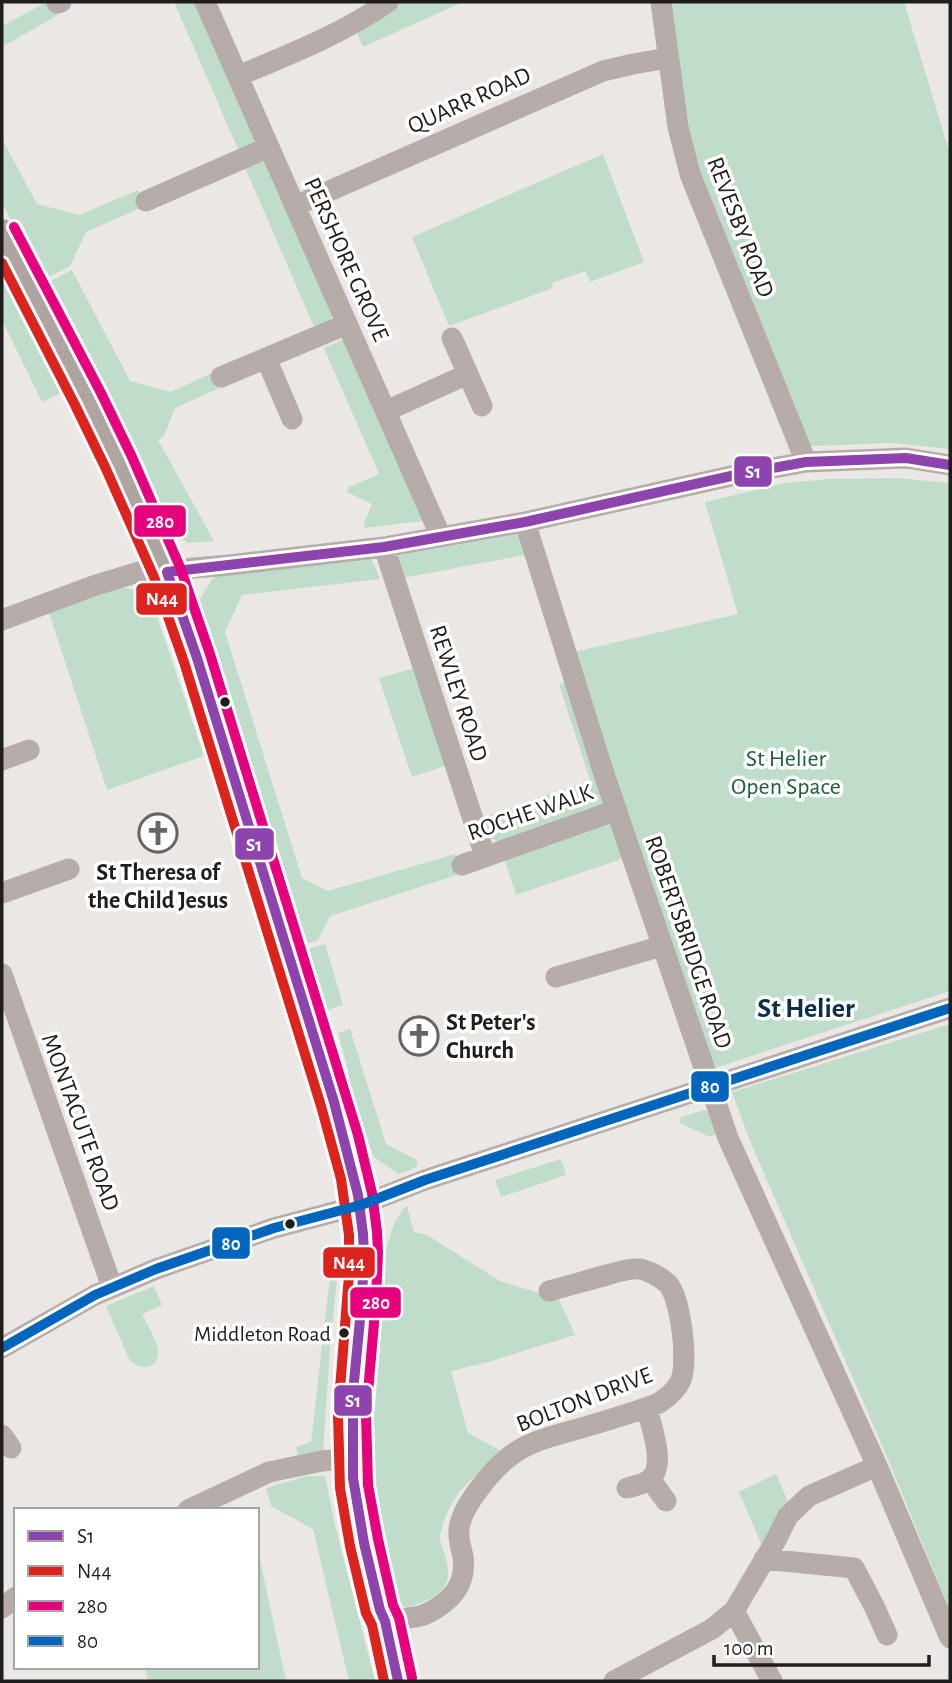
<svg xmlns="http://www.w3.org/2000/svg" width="952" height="1683" font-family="'Alegreya Sans',sans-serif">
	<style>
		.green { fill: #c0ddcc }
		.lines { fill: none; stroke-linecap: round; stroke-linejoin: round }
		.minor { stroke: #b6aca9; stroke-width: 21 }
		.major { stroke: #aea4a1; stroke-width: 28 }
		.bus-1-casing { stroke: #fff; stroke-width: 16 }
		.bus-2-casing { stroke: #fff; stroke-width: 16 }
		.bus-3-casing { stroke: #fff; stroke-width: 16 }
		.bus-4-casing { stroke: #fff; stroke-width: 16 }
		.bus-1 { stroke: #8e44ad; stroke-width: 10 }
		.bus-2 { stroke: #dc241f; stroke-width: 10 }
		.bus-3 { stroke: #e5007d; stroke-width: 10 }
		.bus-4 { stroke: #0065bd; stroke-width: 10 }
		.bus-dot { fill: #201e1d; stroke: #fff; stroke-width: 2.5 }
		.labels { text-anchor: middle; stroke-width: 7; stroke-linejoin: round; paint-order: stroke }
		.bus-label { font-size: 22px; fill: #201e1d; stroke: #fff; text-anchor: end }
		.street-label { font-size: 24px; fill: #201e1d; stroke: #fff }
		.park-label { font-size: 24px; fill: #225c43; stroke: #fff }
		.poi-label { font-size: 24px; font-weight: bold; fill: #201e1d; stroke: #fff }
		.quarter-label { font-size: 28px; font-weight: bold; fill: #0b2e47; stroke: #fff }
		.line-badge { stroke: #fff; stroke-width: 2.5 }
		.badge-label { font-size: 19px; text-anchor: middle; font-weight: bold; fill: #fff }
	</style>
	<rect width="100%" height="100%" fill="#eae7e4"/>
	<path class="green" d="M47 2H51L58 15 2 47V26Z
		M174 2H200L255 140 253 143 238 149Z
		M395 2H463L363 47 354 27Z
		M668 2H904L950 154V449L890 443 810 446 692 157Z
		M2 139 37 204 79 215 138 190 145 206 86 232 70 266 43 280 2 203Z
		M267 153 334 312 330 322 315 329 243 163Z
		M603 154 644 262 590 282 585 271 552 283 553 288 449 326 412 237Z
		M72 270 130 381 171 392 216 371 222 387 175 408 164 436 158 440 214 541 188 543 166 527 45 284Z
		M2 272 62 392 42 402 2 320Z
		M342 340 351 343 425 514 422 521 365 528 364 523 372 504 347 492 349 487 379 474 324 348Z
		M897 478 950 483V991L715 1068 712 1067 574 652 738 614 705 502 785 483 828 479Z
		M518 534 525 555 398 579 394 556Z
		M371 558 380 579 242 595 225 632 302 878 328 891 455 854 460 874 330 916 318 940 307 944 232 709 199 601 214 576Z
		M119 587 144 591 152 601 204 756 107 790 49 613Z
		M418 667 450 764 412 777 379 678Z
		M566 682 607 807 500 842 482 835 477 819 590 780 559 684Z
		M609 824 615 826 624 858 516 895 504 858Z
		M325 944 343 1005 327 1010 308 949Z
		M950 1024V1611L888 1459 750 1141 732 1092Z
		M350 1029 386 1144 417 1160 418 1165 411 1170 398 1174 373 1156 349 1081 348 1069 338 1033Z
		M704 1110 710 1113 717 1133 710 1137 680 1123 679 1118Z
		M561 1159 566 1175 501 1197 495 1180Z
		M407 1206 414 1232 427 1235 500 1281 559 1299 575 1335 488 1362 451 1371 468 1433 503 1452C482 1469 456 1489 446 1516 444 1521 441 1530 440 1536 440 1541 442 1547 444 1552 450 1572 452 1586 431 1598 420 1604 408 1607 396 1608L375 1532 359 1430 371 1310 379 1271 394 1224 403 1209Z
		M330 1277 337 1278 330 1348 323 1452 299 1459 296 1447 311 1442Z
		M154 1286 162 1305 142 1314C146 1322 158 1343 158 1351 159 1369 141 1371 130 1361L106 1306Z
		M776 1474 790 1506 766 1555 739 1492Z
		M307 1476H325L335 1525 375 1681H349L313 1529 271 1506 266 1488Z
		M257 1545 286 1681H148L145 1667H257Z"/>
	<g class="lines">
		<path class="minor" d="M205 2 441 537
			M661 2 678 127 690 174 806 462
			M57 3 61 2
			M238 76C290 54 342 34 388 2
			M146 201 269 147
			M295 206 603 71 633 64 668 58
			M452 338 482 406
			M266 358 292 419
			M221 377 347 324
			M386 411 468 374
			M525 522 604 774 728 1138 877 1466 950 1638
			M384 547 485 856
			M2 620 93 586 142 571 167 572 194 568 229 565 384 547 525 522 740 474 806 462 906 458 950 465
			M2 760 29 750
			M462 865 617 810
			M2 893 69 869
			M2 974 112 1287
			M556 977 662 946
			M2 1348 95 1295 156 1269 274 1228 361 1205 425 1180 950 1008
			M2 1435 11 1448
			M650 1479 666 1501
			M627 1488C634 1486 644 1484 649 1480 667 1467 651 1426 647 1408
			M188 1510 269 1472 322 1461 353 1458
			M764 1559 854 1568 874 1606 887 1635
			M2 1608 16 1597
			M734 1611 772 1681
			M385 1621C398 1618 414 1619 426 1614 451 1602 467 1585 463 1556 461 1548 458 1539 459 1530 460 1508 492 1470 509 1457 531 1439 562 1434 588 1426 612 1419 636 1412 659 1403 668 1397 677 1390 681 1380 688 1361 681 1299 668 1284 662 1278 648 1270 639 1269 629 1268 617 1272 607 1275 588 1280 568 1286 549 1291
			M614 1681 712 1629 734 1611 776 1540 788 1516 809 1496 877 1466"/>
		<path class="major" d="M2 233 88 399 119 463 167 572 197 658 334 1102C348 1151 364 1201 364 1253 364 1314 350 1377 352 1438 352 1459 352 1481 356 1502 362 1538 372 1574 380 1610L385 1621 398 1681"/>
		<g class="bus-1-casing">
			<path id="bus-1" d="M167 572 197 658 334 1102 358 1195 363 1234 364 1253 362 1299 353 1392V1478L364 1543 380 1610 385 1621 398 1681
				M167 572 384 547 525 522 740 474 806 462 906 458 950 465"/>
		</g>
		<g class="bus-2-casing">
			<path id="bus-2" d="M2 263 75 405 106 469 154 577 184 662 321 1106 341 1179 349 1235V1275L338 1414 340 1488 350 1546 366 1613 372 1625 384 1681"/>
		</g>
		<g class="bus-3-casing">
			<path id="bus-3" d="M14 227 101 393 132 457 180 567 210 654 358 1135 372 1193 377 1232 378 1252 376 1300 366 1415 368 1485 378 1539 393 1605 399 1618 412 1678"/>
		</g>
		<g class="bus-4-casing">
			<path id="bus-4" d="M2 1348 95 1295 156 1269 274 1228 361 1205 425 1180 950 1008"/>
		</g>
		<use href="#bus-1" class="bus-1"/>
		<use href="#bus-2" class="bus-2"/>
		<use href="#bus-3" class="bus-3"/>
		<use href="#bus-4" class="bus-4"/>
	</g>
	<defs>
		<g id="church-ring" transform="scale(2.0125)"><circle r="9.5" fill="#fff" stroke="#676463" stroke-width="1.5"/><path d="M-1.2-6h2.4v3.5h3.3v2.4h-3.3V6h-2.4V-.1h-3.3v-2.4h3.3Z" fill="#676463"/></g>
	</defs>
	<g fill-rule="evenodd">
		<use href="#church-ring" x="158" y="833"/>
		<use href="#church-ring" x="419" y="1036"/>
	</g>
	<g class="bus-dot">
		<circle cx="225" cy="702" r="6"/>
		<circle cx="290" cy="1224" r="6"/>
		<circle cx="344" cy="1333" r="6"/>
	</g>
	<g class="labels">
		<g class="bus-label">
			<text x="331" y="1341">Middleton Road</text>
		</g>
		<g class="street-label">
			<text transform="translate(469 100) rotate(-24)" y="8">QUARR ROAD</text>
			<text transform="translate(741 227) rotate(69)" y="8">REVESBY ROAD</text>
			<text transform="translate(347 259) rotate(66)" y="8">PERSHORE GROVE</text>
			<text transform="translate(459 693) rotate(72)" y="8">REWLEY ROAD</text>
			<text transform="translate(530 812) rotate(-19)" y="8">ROCHE WALK</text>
			<text transform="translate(689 942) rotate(71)" y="8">ROBERTSBRIDGE ROAD</text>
			<text transform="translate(81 1122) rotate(70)" y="8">MONTACUTE ROAD</text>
			<text transform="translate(584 1399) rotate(-21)" y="8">BOLTON DRIVE</text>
		</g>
		<g class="park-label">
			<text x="786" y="766">St Helier<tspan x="786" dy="28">Open Space</tspan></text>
		</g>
		<g class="poi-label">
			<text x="158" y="880">St Theresa of<tspan x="158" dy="28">the Child Jesus</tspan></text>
			<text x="446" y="1030" text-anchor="start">St Peter's<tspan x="446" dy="28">Church</tspan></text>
		</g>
		<g class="quarter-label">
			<text x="806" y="1017">St Helier</text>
		</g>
	</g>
	<g class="line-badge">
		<rect x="733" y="455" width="40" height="33" rx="7" fill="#8e44ad"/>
		<rect x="133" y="504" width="54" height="34" rx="7" fill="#e5007d"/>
		<rect x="135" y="582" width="53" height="34" rx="7" fill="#dc241f"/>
		<rect x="234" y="827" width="41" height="34" rx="7" fill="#8e44ad"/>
		<rect x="690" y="1070" width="40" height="33" rx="7" fill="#0065bd"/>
		<rect x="211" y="1226" width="40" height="34" rx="7" fill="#0065bd"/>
		<rect x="322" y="1246" width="54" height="33" rx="7" fill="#dc241f"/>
		<rect x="349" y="1286" width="53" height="33" rx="7" fill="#e5007d"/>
		<rect x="333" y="1384" width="40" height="33" rx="7" fill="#8e44ad"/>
	</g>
	<g class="badge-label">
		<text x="753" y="478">S1</text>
		<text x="160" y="528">280</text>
		<text x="162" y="605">N44</text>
		<text x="254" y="851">S1</text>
		<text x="710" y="1093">80</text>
		<text x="231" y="1250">80</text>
		<text x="349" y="1269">N44</text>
		<text x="376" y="1309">280</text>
		<text x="353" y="1407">S1</text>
	</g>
	<rect width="952" height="1683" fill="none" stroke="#201e1d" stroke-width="7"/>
	<rect x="14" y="1508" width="245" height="161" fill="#ffffff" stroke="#a6a5a5" stroke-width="2"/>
	<rect x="28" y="1531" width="35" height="10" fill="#8e44ad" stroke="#a6a5a5" stroke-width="2"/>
	<text x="77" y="1543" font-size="21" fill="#201e1d">S1</text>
	<rect x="28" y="1566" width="35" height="10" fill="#dc241f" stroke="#a6a5a5" stroke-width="2"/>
	<text x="77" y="1578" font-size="21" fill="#201e1d">N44</text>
	<rect x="28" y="1601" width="35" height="10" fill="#e5007d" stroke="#a6a5a5" stroke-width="2"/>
	<text x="77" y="1613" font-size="21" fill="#201e1d">280</text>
	<rect x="28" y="1636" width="35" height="10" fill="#0065bd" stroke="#a6a5a5" stroke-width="2"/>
	<text x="77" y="1648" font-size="21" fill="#201e1d">80</text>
	<path d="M714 1655v10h215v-10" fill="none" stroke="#201e1d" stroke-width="3.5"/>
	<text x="724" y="1655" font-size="21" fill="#201e1d" stroke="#ffffff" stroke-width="5" paint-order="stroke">100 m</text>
</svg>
